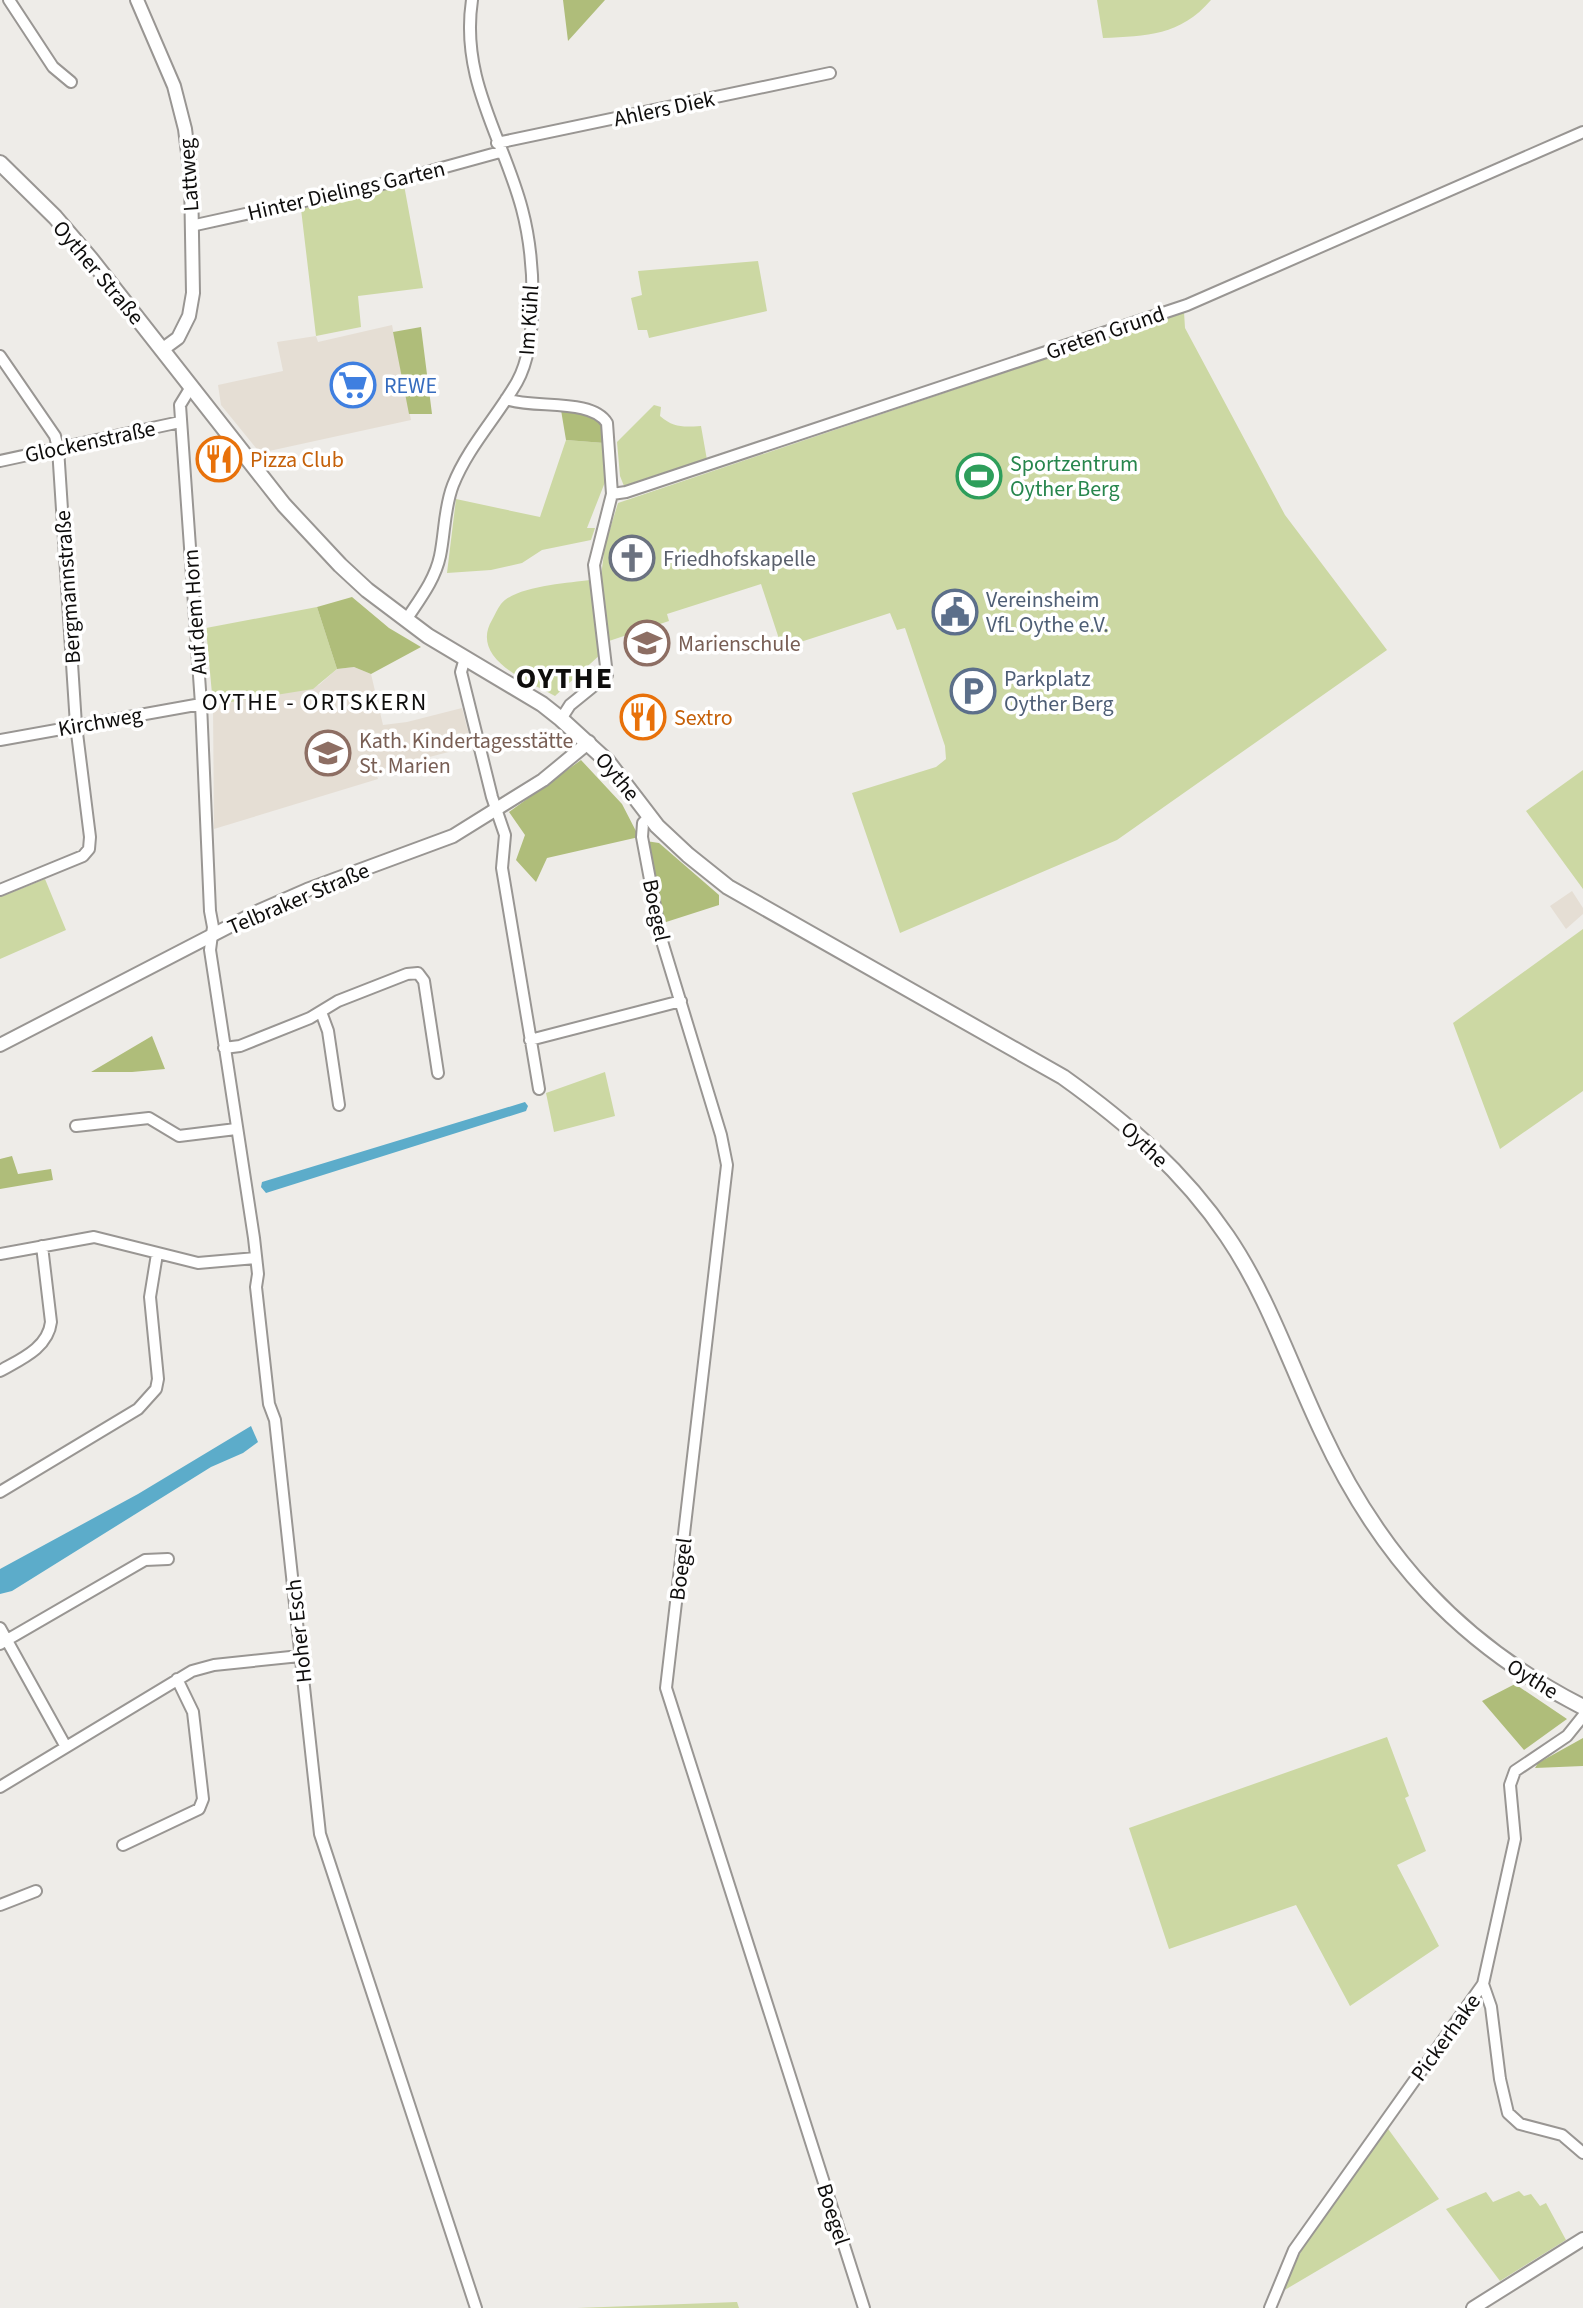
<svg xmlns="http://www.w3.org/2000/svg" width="1583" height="2308" font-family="'Source Sans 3',sans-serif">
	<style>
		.built { fill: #e5ded4 }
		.green { fill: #ccd8a3 }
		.forest { fill: #afbd7a }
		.water { fill: #5cacca }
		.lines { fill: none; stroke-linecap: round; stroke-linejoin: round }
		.minor-casing { stroke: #999693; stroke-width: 14 }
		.tertiary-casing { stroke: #999693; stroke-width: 16 }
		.secondary-casing { stroke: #999693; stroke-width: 18 }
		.minor { stroke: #fff; stroke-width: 10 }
		.tertiary { stroke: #fff; stroke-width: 12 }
		.secondary { stroke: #fff; stroke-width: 14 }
		.labels { text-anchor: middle; stroke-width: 7; stroke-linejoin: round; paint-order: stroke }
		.street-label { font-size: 22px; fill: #0e0d0c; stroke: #fff }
		.shop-label { font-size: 22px; fill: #366cbe; stroke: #fff; text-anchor: start }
		.food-label { font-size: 22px; fill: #c56008; stroke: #fff; text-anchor: start }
		.leisure-label { font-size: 22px; fill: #27864d; stroke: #fff; text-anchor: start }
		.worship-label { font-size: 22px; fill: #5b616d; stroke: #fff; text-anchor: start }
		.service-label { font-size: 22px; fill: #4e5e75; stroke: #fff; text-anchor: start }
		.education-label { font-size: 22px; fill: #785e54; stroke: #fff; text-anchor: start }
		.neighbourhood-label { font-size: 24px; letter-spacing: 2px; fill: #0e0d0c; stroke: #fff }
		.district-label { font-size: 30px; font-weight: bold; letter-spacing: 2px; fill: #0e0d0c; stroke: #fff }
	</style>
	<rect width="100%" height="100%" fill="#eeece8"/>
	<path class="built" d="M392 325 411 420 260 453 221 405 218 385 283 371 277 342 316 336 318 342Z
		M354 667 371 674 383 725 407 722 462 708 472 746 375 771 378 779 214 829 213 705 319 685 337 669Z
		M1572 891 1583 908V914L1566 929 1550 906Z"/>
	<path class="green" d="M1097 0H1211C1180 36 1147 36 1103 38Z
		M404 185 423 288 358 296 361 327 316 336 301 209Z
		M758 261 767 311 649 338 647 330H638L631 298 642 295 638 271Z
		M1184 312 1185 328 1285 515 1387 650 1117 840 900 933 852 793 936 767 946 759 945 746 905 628 897 630 890 613 782 648 761 584 667 614 669 621 609 641 600 584 605 545 618 503Z
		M654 405 661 407 660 416C674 428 683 427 701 426L707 460 624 486 620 476 617 442Z
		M566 440 604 443 607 477 587 528H595L591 540 542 550 522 563 491 570 447 573 456 499 540 517Z
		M590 580 602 653 555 696C535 685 507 674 493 655 485 643 485 632 492 620 495 615 497 609 501 604 516 586 568 583 590 580Z
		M317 607 337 669 313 689 213 705 206 628Z
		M1583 770V889L1526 811Z
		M45 879 66 930 0 959V897Z
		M1583 929V1091L1500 1149 1453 1023Z
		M605 1072 615 1116 554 1132 546 1093Z
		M1387 1737 1409 1796 1405 1798 1426 1851 1397 1865 1439 1946 1350 2006 1296 1905 1169 1949 1129 1828Z
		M1386 2126 1439 2199 1283 2291 1302 2249Z
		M1519 2191 1524 2196 1531 2194 1540 2206 1546 2203 1566 2240 1500 2281 1446 2209 1486 2192 1493 2202Z
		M737 2302 739 2308H577Z"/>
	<path class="forest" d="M563 0H605L568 41Z
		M421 327 432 414H409L393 332Z
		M561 410 584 411 596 416 603 428 604 443 566 440Z
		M352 597 389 628 421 647 371 674 354 667 337 669 317 607Z
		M581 760 622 804 639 837 547 858 536 882 516 860 525 835 509 812Z
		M646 841 659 843 719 895V905L663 923Z
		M152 1036 165 1069 132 1072H91Z
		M12 1156 18 1174 51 1169 53 1180 0 1189V1159Z
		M1515 1684 1567 1719 1524 1750 1482 1701Z
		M1583 1738V1766L1535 1768 1538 1763Z"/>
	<path class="water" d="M525 1102 528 1106 526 1111 266 1193 261 1187 262 1182Z
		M251 1426 258 1442 243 1453 211 1467 12 1591 0 1594V1569L138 1494Z"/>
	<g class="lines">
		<g class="minor-casing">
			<path id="minor" d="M9 0 53 67 71 82
				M497 143 830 73
				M191 226 387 183 500 152
				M0 356 55 436 58 448 76 725 90 837 89 849 83 856 0 890
				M191 387 180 405 201 704 210 911 213 927 210 950 254 1238 258 1274 256 1287 269 1404 275 1420 320 1834 476 2308
				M506 399C534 409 592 398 607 423L612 494 594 565 607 675 570 705 561 719
				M0 461 180 422
				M612 494 626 492 1187 305 1583 132
				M406 620C419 600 435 580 440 556 445 532 444 508 453 485 468 447 497 417 517 382 540 341 534 254 522 209 503 137 460 80 472 0
				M465 658 461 672 492 797 505 835 502 868 539 1089
				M0 740 201 704
				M650 816 643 823 642 837 661 938 721 1135 727 1165 666 1688 864 2308
				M321 1012 328 1031 339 1105
				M530 1040 681 1001
				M224 1048 240 1046 310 1018 338 1001 407 974 418 973 424 981 438 1073
				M76 1126 149 1118 179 1136 236 1129
				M0 1254 94 1237 198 1263 256 1258
				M0 1371C21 1359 48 1348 51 1322L42 1246
				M0 1492 138 1409 156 1389 158 1379 150 1297 157 1254
				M0 1628 66 1747
				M0 1644 145 1560 168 1559
				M0 1787 192 1671 214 1665 300 1656
				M123 1845 199 1809 203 1799 193 1712 177 1679
				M0 1905 36 1891
				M1483 1984 1491 2007 1500 2079 1508 2113 1520 2124 1562 2135 1583 2153
				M1270 2308 1294 2250 1483 1984 1515 1839 1510 1785 1515 1771 1567 1736 1583 1716"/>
		</g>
		<g class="tertiary-casing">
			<path id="tertiary" d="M137 0 174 86 185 129 191 177 193 293 189 316 178 338 163 349
				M0 1045 259 911 307 890 453 836 543 780 589 742
				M1473 2308 1583 2239"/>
		</g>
		<g class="secondary-casing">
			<path id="secondary" d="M0 163 55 217 90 258 284 505 340 565 367 590 428 636 542 704 561 719 608 762 657 826 688 855 728 887 1063 1077C1126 1122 1183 1171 1227 1236 1268 1296 1291 1367 1322 1432 1380 1557 1460 1644 1583 1707"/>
		</g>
		<use href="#minor" class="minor"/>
		<use href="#tertiary" class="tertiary"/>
		<use href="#secondary" class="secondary"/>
	</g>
	<defs>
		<g id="supermarket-ring" transform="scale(2.3)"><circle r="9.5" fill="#fff" stroke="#3f7fe0" stroke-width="1.5"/><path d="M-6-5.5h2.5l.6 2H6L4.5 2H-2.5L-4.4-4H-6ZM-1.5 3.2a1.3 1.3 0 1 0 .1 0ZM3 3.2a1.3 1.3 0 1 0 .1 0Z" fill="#3f7fe0"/></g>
		<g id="restaurant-ring" transform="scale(2.3)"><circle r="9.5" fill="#fff" stroke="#e8710a" stroke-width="1.5"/><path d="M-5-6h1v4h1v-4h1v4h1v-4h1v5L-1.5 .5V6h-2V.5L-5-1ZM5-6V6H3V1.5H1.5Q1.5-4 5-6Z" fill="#e8710a"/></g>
		<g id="stadium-ring" transform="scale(2.3)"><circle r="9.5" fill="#fff" stroke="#2e9e5b" stroke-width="1.5"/><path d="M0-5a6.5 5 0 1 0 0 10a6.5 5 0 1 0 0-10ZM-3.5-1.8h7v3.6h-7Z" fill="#2e9e5b"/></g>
		<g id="church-ring" transform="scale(2.3)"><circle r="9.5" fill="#fff" stroke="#6b7280" stroke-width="1.5"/><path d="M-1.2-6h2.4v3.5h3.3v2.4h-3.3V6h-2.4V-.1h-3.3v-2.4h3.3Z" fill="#6b7280"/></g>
		<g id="civic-ring" transform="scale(2.3)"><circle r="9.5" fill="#fff" stroke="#5c6f8a" stroke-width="1.5"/><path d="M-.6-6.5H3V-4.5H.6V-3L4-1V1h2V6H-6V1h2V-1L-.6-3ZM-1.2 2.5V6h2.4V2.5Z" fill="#5c6f8a"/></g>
		<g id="school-ring" transform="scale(2.3)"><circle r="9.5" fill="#fff" stroke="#8d6e63" stroke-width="1.5"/><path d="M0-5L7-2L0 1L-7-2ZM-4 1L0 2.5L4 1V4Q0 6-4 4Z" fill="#8d6e63"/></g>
		<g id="parking-ring" transform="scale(2.3)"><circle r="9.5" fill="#fff" stroke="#5c6f8a" stroke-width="1.5"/><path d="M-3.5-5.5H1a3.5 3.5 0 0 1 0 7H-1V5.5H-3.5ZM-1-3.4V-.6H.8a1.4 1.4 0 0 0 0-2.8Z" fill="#5c6f8a"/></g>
	</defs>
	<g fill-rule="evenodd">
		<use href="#supermarket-ring" x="353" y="385"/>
		<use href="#restaurant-ring" x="219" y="459"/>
		<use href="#stadium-ring" x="979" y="476"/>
		<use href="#church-ring" x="632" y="558"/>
		<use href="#civic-ring" x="955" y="612"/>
		<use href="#school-ring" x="647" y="643"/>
		<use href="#parking-ring" x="973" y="691"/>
		<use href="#restaurant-ring" x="643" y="717"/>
		<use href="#school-ring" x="328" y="753"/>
	</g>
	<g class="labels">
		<g class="street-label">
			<text transform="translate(664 108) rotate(-12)" y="8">Ahlers Diek</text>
			<text transform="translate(188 175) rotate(-94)" y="8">Lattweg</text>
			<text transform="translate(346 190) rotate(-13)" y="8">Hinter Dielings Garten</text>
			<text transform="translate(99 272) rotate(50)" y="8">Oyther Straße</text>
			<text transform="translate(528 320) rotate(-86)" y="8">Im Kühl</text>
			<text transform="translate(1105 332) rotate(-19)" y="8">Greten Grund</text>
			<text transform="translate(90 441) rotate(-12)" y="8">Glockenstraße</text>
			<text transform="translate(67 587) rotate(-94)" y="8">Bergmannstraße</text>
			<text transform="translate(194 612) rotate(-94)" y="8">Auf dem Horn</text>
			<text transform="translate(100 721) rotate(-10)" y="8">Kirchweg</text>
			<text transform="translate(618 776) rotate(50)" y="8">Oythe</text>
			<text transform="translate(298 898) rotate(-23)" y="8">Telbraker Straße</text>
			<text transform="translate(657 910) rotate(78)" y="8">Boegel</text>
			<text transform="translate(1145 1144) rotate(44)" y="8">Oythe</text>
			<text transform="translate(680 1569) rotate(-83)" y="8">Boegel</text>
			<text transform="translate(298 1631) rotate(-96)" y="8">Hoher Esch</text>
			<text transform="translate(1533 1678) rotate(32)" y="8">Oythe</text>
			<text transform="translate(1445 2037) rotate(-54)" y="8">Pickerhake</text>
			<text transform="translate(834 2214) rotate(72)" y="8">Boegel</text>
		</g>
		<g class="shop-label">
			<text x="384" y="393">REWE</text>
		</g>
		<g class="food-label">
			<text x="250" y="467">Pizza Club</text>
			<text x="674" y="725">Sextro</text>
		</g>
		<g class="leisure-label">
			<text x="1010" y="471">Sportzentrum<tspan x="1010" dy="25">Oyther Berg</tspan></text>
		</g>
		<g class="worship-label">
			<text x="663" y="566">Friedhofskapelle</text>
		</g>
		<g class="service-label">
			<text x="986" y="607">Vereinsheim<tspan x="986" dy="25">VfL Oythe e.V.</tspan></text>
			<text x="1004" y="686">Parkplatz<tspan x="1004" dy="25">Oyther Berg</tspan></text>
		</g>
		<g class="education-label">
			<text x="678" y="651">Marienschule</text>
			<text x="359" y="748">Kath. Kindertagesstätte<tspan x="359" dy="25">St. Marien</tspan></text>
		</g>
		<g class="neighbourhood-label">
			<text x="315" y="710">OYTHE - ORTSKERN</text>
		</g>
		<g class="district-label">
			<text x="565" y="688">OYTHE</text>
		</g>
	</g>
</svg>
